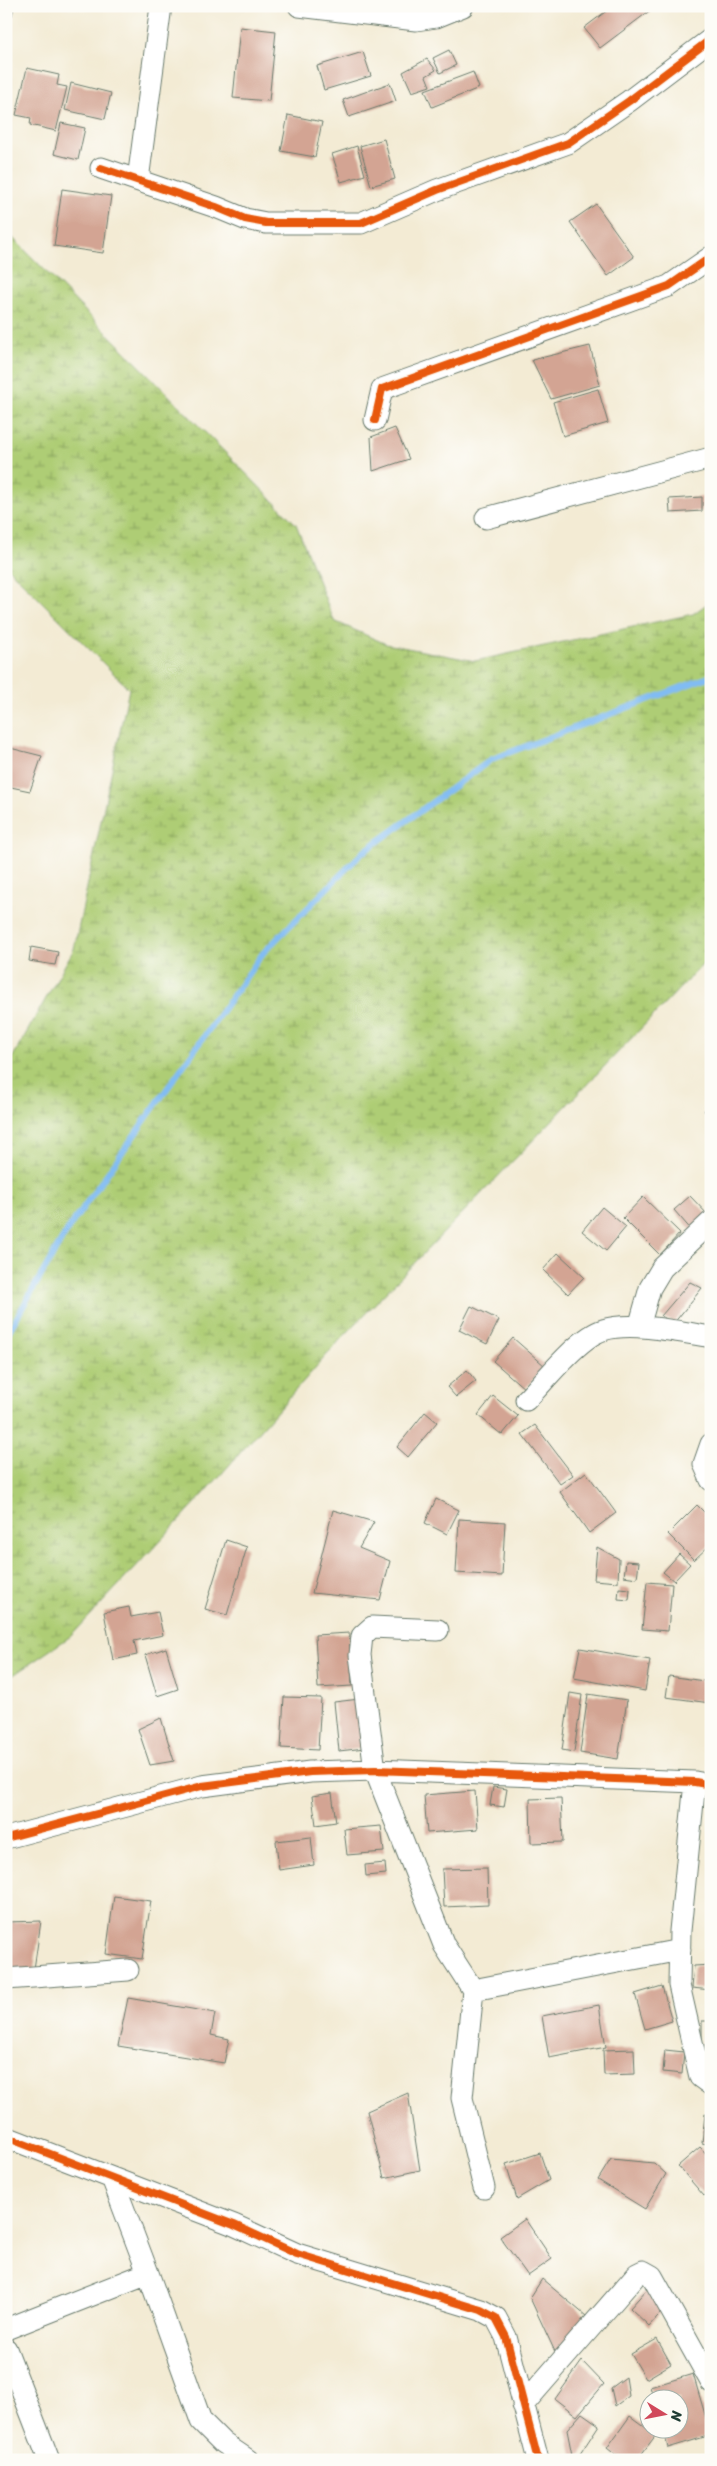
<svg xmlns="http://www.w3.org/2000/svg" width="717" height="2466" font-family="Sriracha,sans-serif">
	<style>
		.wetland { fill: url(#wetland-marsh); stroke: #668554 }
		.lines { fill: none; stroke-linecap: round; stroke-linejoin: round }
		.stream { stroke: #81bcf3; stroke-width: 6 }
		.building { fill: #d3a493 }
		.minor-casing { stroke: #697a6c; stroke-width: 23 }
		.minor { stroke: #fff; stroke-width: 21 }
		.cycleway-casing { stroke: #fdfcf7; stroke-width: 11 }
		.cycleway { stroke: #e8590c; stroke-width: 8 }
	</style>
	<defs>
		<pattern id="wetland-marsh" width="20" height="14" patternUnits="userSpaceOnUse" patternTransform="scale(1.25)"><rect width="20" height="14" fill="#aecd75"/><path d="M1 5h8M5 5V1M11 12h8M15 12V8" fill="none" stroke="#8da861"/></pattern>
	</defs>
	<rect width="100%" height="100%" fill="#fdfcf7"/>
	<filter id="ink" filterUnits="userSpaceOnUse"><feTurbulence type="fractalNoise" baseFrequency=".02" numOctaves="2"/><feDisplacementMap in="SourceGraphic" scale="10" xChannelSelector="R" yChannelSelector="G"/><feConvolveMatrix kernelMatrix="1 2 1 2 8 2 1 2 1" color-interpolation-filters="sRGB"/></filter>
	<filter id="wash" filterUnits="userSpaceOnUse"><feTurbulence type="fractalNoise" baseFrequency=".0096" numOctaves="4" result="noise"/><feDisplacementMap in="SourceGraphic" scale="20" xChannelSelector="R" yChannelSelector="G"/><feGaussianBlur stdDeviation="1.12" result="paint"/><feColorMatrix in="noise" values="0 0 0 0 0 0 0 0 0 0 0 0 0 0 0 0 0 1.4 0 .05"/><feComposite in="paint" operator="in"/></filter>
	<g filter="url(#wash)">
		<rect width="100%" height="100%" fill="#f3ebd4"/>
		<path class="wetland" d="M6 231 296 524 334 621 386 644 475 661 693 614 711 601V956L339 1341 202 1496 71 1636 6 1680V1069L74 949 129 689 6 566Z"/>
		<g class="lines">
			<path class="stream" d="M6 1336 68 1229 263 953 362 853 492 759 711 676"/>
		</g>
		<g id="blocks">
			<path class="building" d="M6 6H14L12 16 6 15Z
				M613 6H656L600 48 584 28Z
				M240 27 276 31 269 101 233 98Z
				M449 50 456 65 440 73 433 58Z
				M363 52 371 76 324 90 317 66Z
				M427 59 436 70 426 76 430 86 412 92 403 72Z
				M27 68 59 75 57 85 67 87 56 131 30 125 31 118 16 115Z
				M473 72 479 88 432 107 425 90Z
				M71 83 111 93 105 119 65 110Z
				M390 83 396 101 349 117 343 100Z
				M288 115 322 122 315 157 281 151Z
				M61 123 85 128 78 160 54 154Z
				M384 139 395 179 371 186 360 146Z
				M357 146 365 175 341 182 332 154Z
				M62 189 111 196 103 253 54 246Z
				M596 204 634 257 608 276 570 222Z
				M590 346 600 385 551 399 532 360Z
				M598 389 608 423 563 436 553 402Z
				M395 428 409 459 373 471 371 437Z
				M702 497V511L670 513 669 499Z
				M6 747 42 756 30 791 6 786Z
				M31 947 58 952 55 965 29 961Z
				M711 1100V1115L704 1111Z
				M690 1196 710 1217 693 1232 674 1210Z
				M643 1197 680 1233 660 1255 623 1218Z
				M602 1207 626 1227 606 1251 582 1231Z
				M558 1253 584 1277 568 1294 543 1270Z
				M690 1282 702 1288 674 1323 661 1316Z
				M471 1306 499 1320 487 1344 459 1330Z
				M513 1338 545 1366 525 1389 493 1361Z
				M467 1370 476 1381 456 1397 447 1387Z
				M493 1396 518 1416 502 1435 478 1415Z
				M425 1412 437 1422 408 1457 397 1447Z
				M535 1425 573 1475 560 1484 522 1434Z
				M586 1472 616 1513 589 1533 560 1492Z
				M436 1499 459 1510 447 1534 425 1523Z
				M697 1505 711 1519V1544L694 1560 668 1534Z
				M333 1510 374 1522 359 1548 390 1561 380 1600 312 1593Z
				M459 1519 505 1522 502 1576 456 1573Z
				M226 1540 247 1547 227 1615 205 1609Z
				M597 1547 619 1559 618 1582 594 1580Z
				M679 1554 690 1564 674 1581 663 1572Z
				M626 1561 639 1562 637 1578 624 1576Z
				M647 1582 672 1584 668 1631 642 1629Z
				M619 1588 630 1589 629 1600 618 1599Z
				M129 1607 131 1617 158 1612 163 1635 134 1641 137 1655 113 1660 104 1612Z
				M349 1633 352 1686 318 1688 315 1635Z
				M166 1648 178 1689 157 1696 145 1655Z
				M580 1648 650 1660 645 1691 574 1678Z
				M669 1676 711 1682 710 1703 666 1697Z
				M570 1693 582 1695 574 1752 562 1750Z
				M588 1694 627 1700 618 1759 580 1753Z
				M284 1697 321 1698 318 1750 281 1748Z
				M360 1699 365 1748 339 1751 334 1702Z
				M161 1718 174 1761 150 1765 138 1729Z
				M493 1787 507 1789 504 1807 490 1805Z
				M475 1791 478 1829 427 1833 424 1795Z
				M332 1793 336 1822 316 1825 312 1796Z
				M561 1798 563 1842 531 1843 530 1799Z
				M381 1826 384 1852 347 1855 344 1829Z
				M311 1837 314 1865 279 1870 276 1841Z
				M385 1863 386 1874 366 1876 365 1865Z
				M487 1868 488 1905 444 1907 442 1869Z
				M114 1896 151 1901 142 1959 106 1954Z
				M41 1921 33 1976H6V1922Z
				M711 1965V1990L692 1988 694 1966Z
				M662 1986 672 2021 645 2029 635 1994Z
				M128 1998 215 2013 211 2035 229 2039 224 2063 118 2046Z
				M599 2005 606 2047 549 2058 542 2016Z
				M702 2021H711V2045H702Z
				M634 2049 635 2074 604 2075 603 2050Z
				M665 2050 684 2052 682 2074 663 2072Z
				M408 2093 420 2170 384 2178 367 2111Z
				M705 2114 711 2116V2145L702 2143Z
				M700 2147 711 2159V2190L704 2196 678 2166Z
				M540 2153 549 2180 517 2199 506 2164Z
				M611 2159 654 2163 666 2174 645 2209 598 2180Z
				M525 2219 552 2259 528 2276 500 2237Z
				M542 2279 586 2316 557 2356 530 2298Z
				M647 2289 666 2307 649 2326 630 2308Z
				M657 2339 671 2364 646 2379 631 2354Z
				M582 2361 604 2384 577 2416 555 2399Z
				M693 2374 711 2435 668 2448 663 2428H680V2398H654L650 2387Z
				M626 2377 629 2396 615 2406 611 2388Z
				M582 2413 599 2425 576 2460H573L567 2430Z
				M630 2416 656 2435 637 2460H622L607 2448Z"/>
		</g>
	</g>
	<g filter="url(#ink)">
		<use href="#blocks" fill-opacity="0" stroke="#697a6c" stroke-width="1"/>
		<g class="lines">
			<g class="minor-casing">
				<path id="minor" d="M299 6 416 20 436 17 463 6
					M101 168 216 207 245 219 266 223H361L437 190 568 143 629 101 711 39
					M138 180 161 6
					M375 420 382 389 669 286 711 257
					M486 518 711 458
					M639 1327 650 1288 662 1268 711 1222
					M526 1400C545 1381 579 1337 603 1330 631 1321 681 1332 711 1337
					M711 1444 704 1464 711 1480
					M438 1630 372 1627 362 1636 360 1655 375 1770 444 1945 473 1990 462 2098 484 2188
					M695 1782 680 1931 679 1985 700 2077 711 2085
					M6 1838 202 1786 310 1772 375 1770 695 1782 711 1785
					M6 1979 128 1970
					M473 1990 680 1950
					M6 2137 234 2225 297 2254 481 2310 496 2318 506 2337 538 2460
					M112 2178 148 2273 201 2421 223 2443 248 2460
					M6 2329 148 2273
					M6 2349 49 2460
					M523 2405 637 2274 643 2271 652 2276 711 2382"/>
			</g>
			<use href="#minor" class="minor"/>
			<g class="cycleway-casing">
				<path id="cycleway" d="M101 168 216 207 245 219 266 223H361L437 190 568 143 629 101 711 39
					M375 420 382 389 669 286 711 257
					M6 1838 202 1786 310 1772 375 1770 695 1782 711 1785
					M6 2137 234 2225 297 2254 481 2310 496 2318 506 2337 538 2460"/>
			</g>
			<use href="#cycleway" class="cycleway"/>
		</g>
	</g>
	<rect width="717" height="2466" fill="none" stroke="#fdfcf7" stroke-width="25"/>
	<g transform="translate(664 2414) rotate(100)"><circle r="24" fill="#fdfcf7" stroke="#a4b0a9"/>
	<path d="M0-4L9 19L0 12L-9 19Z" fill="#d1495b"/>
	<text y="-8" font-size="14" font-weight="bold" text-anchor="middle" fill="#1f3d34">N</text>
	</g>
</svg>
